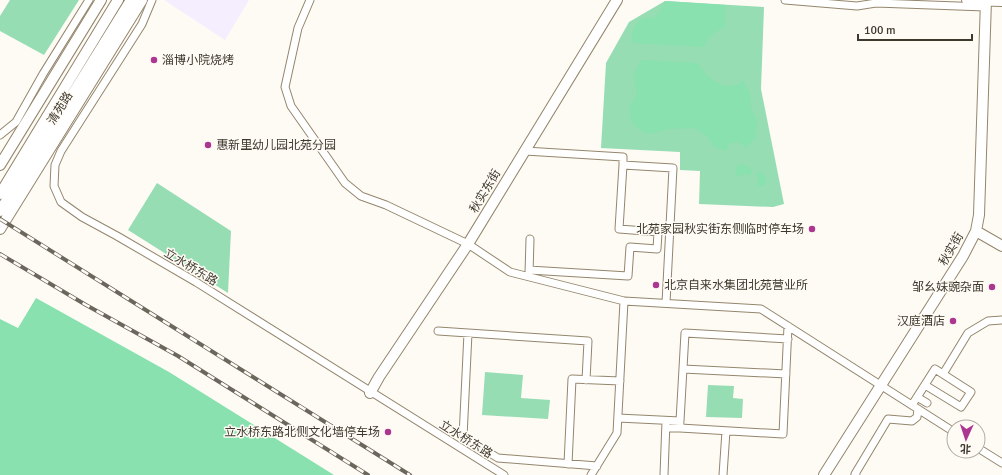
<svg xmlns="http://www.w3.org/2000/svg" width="1002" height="475" font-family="Signika,'Noto Sans SC',sans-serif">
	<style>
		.industrial { fill: #f5eeff }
		.green { fill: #96ddb3 }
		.forest { fill: #88e1ae }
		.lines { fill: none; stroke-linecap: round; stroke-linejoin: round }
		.street-casing { stroke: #94866d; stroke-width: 9 }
		.secondary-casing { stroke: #94866d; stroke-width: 12 }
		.street { stroke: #fff; stroke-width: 7 }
		.secondary { stroke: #fff; stroke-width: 10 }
		.rail-casing { stroke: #6c675d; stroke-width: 4 }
		.rail { stroke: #fefbf5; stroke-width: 2.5; stroke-dasharray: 8; stroke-linecap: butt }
		.poi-dot { fill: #ac3790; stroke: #fefbf5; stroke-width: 1.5 }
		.labels { text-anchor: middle; stroke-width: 3; stroke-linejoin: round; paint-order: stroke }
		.poi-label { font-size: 12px; fill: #3e382d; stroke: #fefbf5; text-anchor: end }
		.street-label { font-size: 12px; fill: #3e382d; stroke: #fefbf5 }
	</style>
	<rect width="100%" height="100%" fill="#fefbf5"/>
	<path class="industrial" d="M164 0H249L225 40Z"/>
	<path class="green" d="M10 0H79L44 55 0 31V16Z
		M665 1 764 7 761 89 784 204 773 207 699 204 700 171 680 170V152L601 148 606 63 629 22Z
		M157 183 231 231 228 293 128 230Z
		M485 372 523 375 521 398 550 400 548 419 482 415Z
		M708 385 734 386 733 398 743 399 742 418 706 417Z"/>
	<path class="forest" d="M665 1 726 5 725 27C715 32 708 36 704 47L633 43C630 34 635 20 646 18 648 17 653 18 655 17L661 10Z
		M641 60 698 63C705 74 716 87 731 86 735 86 740 83 743 81L750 94 751 107 757 121 756 138 746 148C739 139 728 141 726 151L714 147 706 135 693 128 668 129 653 133H644L632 124 629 108C638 93 638 92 633 76Z
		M742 164 749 167 752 171V173L750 175 744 174 741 176 736 175V168L738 165Z
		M757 172 763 174 766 178V183L763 186 756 185 758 181Z
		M36 298 169 372 334 475H0V319L18 328Z"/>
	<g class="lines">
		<g class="street-casing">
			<path id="street" d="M152 0 142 24 61 151 55 165 54 186 61 202 82 217 117 236 196 282 504 475
				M310 0 298 28 285 87 291 106 345 183 361 196 386 205 468 244 510 272 624 301 761 309 954 432
				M785 0 857 6 876 3 985 7
				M0 135 16 122 43 74 89 0
				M525 151 623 157V165L673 168 666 303
				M529 270 628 276 630 247 657 249 658 232 619 229 623 165
				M529 274 530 239
				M438 331 588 341 586 380
				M468 333 463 437 498 458 597 466
				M683 369 786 374
				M943 374 968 333 988 321 1002 320
				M917 397 927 403
				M912 405 935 369 971 392 961 407 925 385
				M618 418 680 421 685 333 788 339
				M666 428H680V424
				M680 428 783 434 788 326
				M978 448 1002 463
				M568 464 572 379 620 381
				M591 475 617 433 624 301
				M664 475 666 421
				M723 475 726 431
				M856 475 855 474 888 419 912 421 917 417 918 409"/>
		</g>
		<g class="secondary-casing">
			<path id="secondary" d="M967 0 1002 1
				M0 165 101 0
				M0 194 118 0
				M0 211 131 0
				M0 229 142 0
				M976 231 1002 246
				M370 393 379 377 468 244 617 0
				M824 475 963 256 976 231 979 215 986 0"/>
		</g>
		<use href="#street" class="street"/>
		<use href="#secondary" class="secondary"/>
		<g class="rail-casing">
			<path id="rail" d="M0 219 410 475
				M0 254 86 305 178 356 368 475"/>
		</g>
		<use href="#rail" class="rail"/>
	</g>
	<g class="poi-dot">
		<circle cx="154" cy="60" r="4"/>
		<circle cx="208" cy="145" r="4"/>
		<circle cx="812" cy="229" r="4"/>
		<circle cx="656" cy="285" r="4"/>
		<circle cx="992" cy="287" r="4"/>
		<circle cx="953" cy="321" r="4"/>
		<circle cx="388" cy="432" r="4"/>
	</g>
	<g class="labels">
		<g class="poi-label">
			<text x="162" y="64" text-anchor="start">淄博小院烧烤</text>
			<text x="216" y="149" text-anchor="start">惠新里幼儿园北苑分园</text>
			<text x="804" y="233">北苑家园秋实街东侧临时停车场</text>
			<text x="664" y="289" text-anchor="start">北京自来水集团北苑营业所</text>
			<text x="984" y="291">邹幺妹豌杂面</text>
			<text x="945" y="325">汉庭酒店</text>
			<text x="380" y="436">立水桥东路北侧文化墙停车场</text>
		</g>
		<g class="street-label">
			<text transform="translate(60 108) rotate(-58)" y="4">清苑路</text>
			<text transform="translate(485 191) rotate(-59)" y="4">秋实东街</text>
			<text transform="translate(951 249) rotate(-60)" y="4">秋实街</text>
			<text transform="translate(191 267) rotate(31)" y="4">立水桥东路</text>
			<text transform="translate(466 439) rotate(32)" y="4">立水桥东路</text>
		</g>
	</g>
	<g transform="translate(966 439) rotate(183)"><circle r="19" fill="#fefbf5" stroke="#b1ada5"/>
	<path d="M0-3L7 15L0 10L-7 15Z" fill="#ac3790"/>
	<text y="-6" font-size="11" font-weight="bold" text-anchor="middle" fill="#3e382d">北</text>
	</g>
	<path d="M858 34v6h114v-6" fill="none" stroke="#3e382d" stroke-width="2"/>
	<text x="864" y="34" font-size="12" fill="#3e382d" stroke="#fefbf5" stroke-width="3" paint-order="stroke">100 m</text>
</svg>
